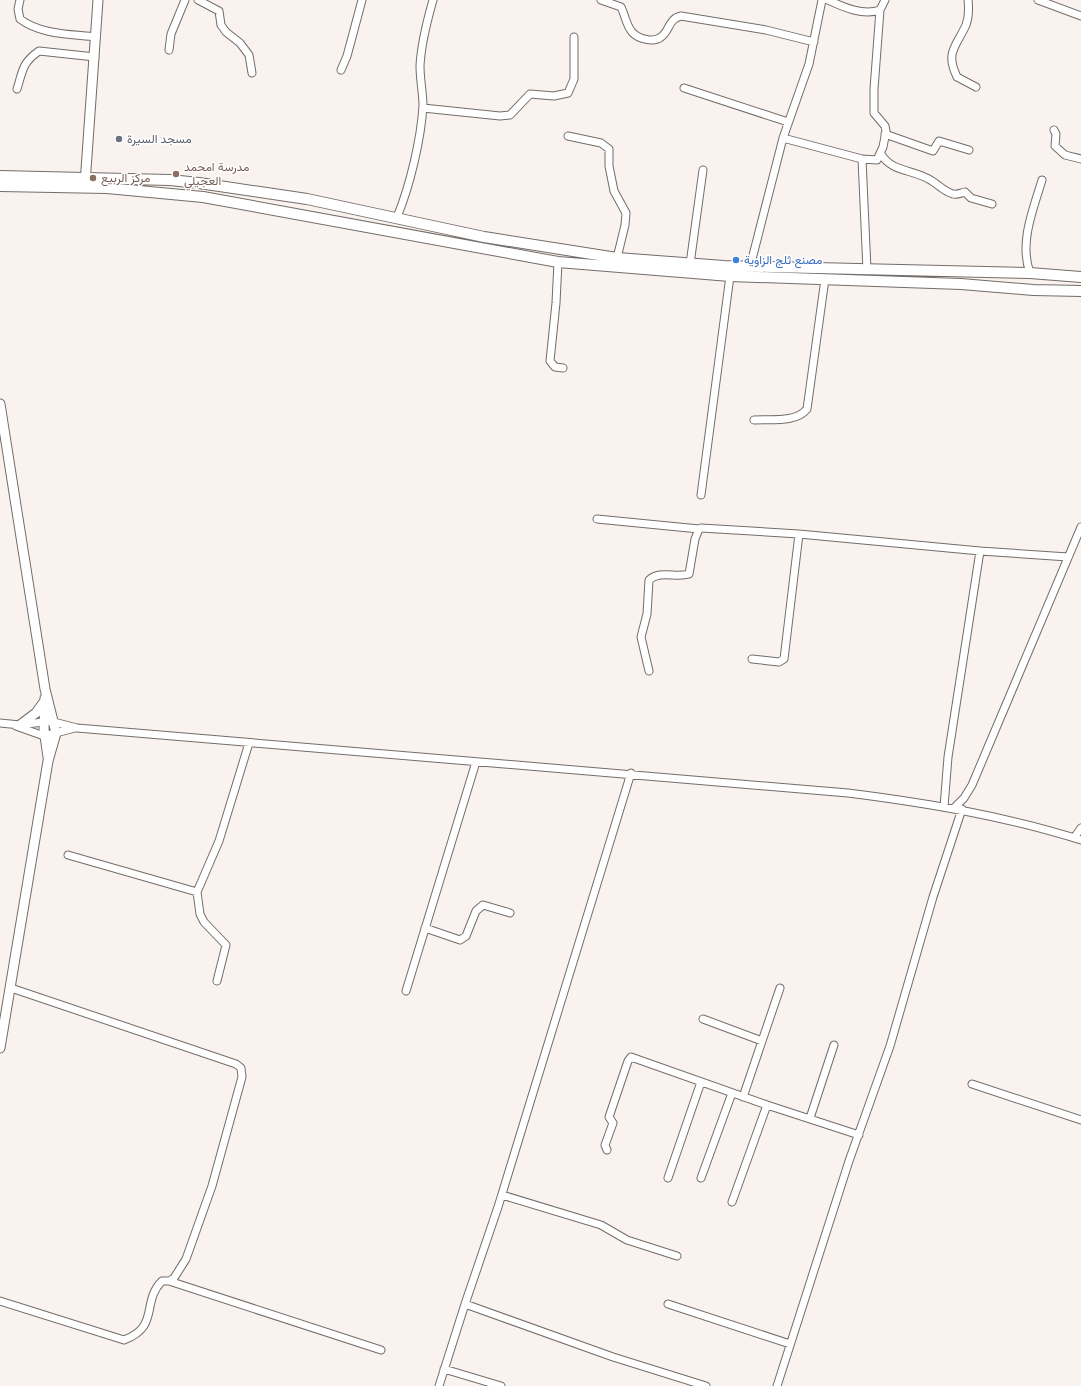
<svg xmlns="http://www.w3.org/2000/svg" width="1081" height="1386" font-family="'Noto Sans',Vazirmatn,sans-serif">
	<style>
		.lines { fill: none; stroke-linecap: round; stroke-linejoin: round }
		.minor-casing { stroke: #736d69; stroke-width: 9 }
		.tertiary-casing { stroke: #736d69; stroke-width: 11 }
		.secondary-casing { stroke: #736d69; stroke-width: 12 }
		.minor { stroke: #fff; stroke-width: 7 }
		.tertiary { stroke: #fff; stroke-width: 9 }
		.secondary { stroke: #fff; stroke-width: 10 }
		.worship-dot { fill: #6b7280; stroke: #fff; stroke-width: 1.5 }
		.education-dot { fill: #8d6e63; stroke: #fff; stroke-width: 1.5 }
		.shop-dot { fill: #3f7fe0; stroke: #fff; stroke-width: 1.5 }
		.labels { text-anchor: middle; stroke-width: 3; stroke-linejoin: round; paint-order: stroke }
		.worship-label { font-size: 12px; fill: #5b616d; stroke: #fff; text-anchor: start }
		.education-label { font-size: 12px; fill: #785e54; stroke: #fff; text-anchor: start }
		.shop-label { font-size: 12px; fill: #366cbe; stroke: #fff; text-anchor: start }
	</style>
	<rect width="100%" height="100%" fill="#faf2ee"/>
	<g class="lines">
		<g class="minor-casing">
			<path id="minor" d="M20 0 18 9 20 19C41 35 71 34 96 37
				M198 0 219 11 221 25 226 32 240 43 249 55 252 73
				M601 0 621 7C625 15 626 25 632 32 638 39 654 43 661 37 670 31 668 19 681 16L766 30 814 42
				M828 0C843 7 863 16 880 10L885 0
				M968 0C969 9 969 17 966 25 956 47 945 52 957 77L976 87
				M1038 0 1081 16
				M169 50 171 34 185 0
				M341 70 347 56 362 0
				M684 88 788 122
				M17 89C23 70 22 63 39 51L95 57
				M423 108 500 116 510 115 530 94 554 96 568 93 574 79V37
				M1054 130 1056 134 1055 146 1065 155 1081 159
				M885 134 933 151 939 141 969 150
				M568 136 601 143 609 149V166L614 191 626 213 625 225 617 258
				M783 138 862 159 867 270
				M881 154C892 173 915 169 932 181 940 186 943 191 953 194 957 195 961 193 965 192L971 198 992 204
				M862 159 877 160 883 147 886 131 885 126 874 113V89L880 10
				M397 217C410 186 421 139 423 106 423 93 420 80 420 66 421 44 427 21 433 0
				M558 262 556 303 550 361 555 367 563 368
				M690 264 703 170
				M750 267 783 138 809 64 822 0
				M1030 273C1019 243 1033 210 1042 180
				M754 420C771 419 796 423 807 409L825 279
				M701 495 730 276
				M597 519 699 529
				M752 659 779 662 784 659 799 534
				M649 671 641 637 647 614 649 580C660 570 676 578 689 574L695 539 699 529 701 528 799 534 980 551 1068 557
				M0 723 20 725 50 721 77 728 848 793C927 803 1005 816 1081 840
				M16 726 44 736 75 728
				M631 773 498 1207 465 1304 613 1357 706 1386
				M944 807 948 757 980 551
				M954 808 964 798 972 785 1081 527
				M1074 838 1081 828
				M68 855 197 892 219 841 249 743
				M197 892 200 914 204 922 226 945 217 981
				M425 928 460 940 466 936 476 911 483 905 510 913
				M406 991 476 762
				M703 1019 762 1041
				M972 1084 1081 1120
				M743 1097 780 988
				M810 1118 834 1045
				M607 1150 605 1145 613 1123 609 1117 628 1061 631 1057 767 1105 859 1135
				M668 1178 701 1082
				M701 1178 732 1093
				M502 1195 601 1225 627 1240 677 1256
				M732 1202 767 1105
				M169 1281 381 1350
				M0 1301 124 1340C160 1327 141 1302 162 1281H169L174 1278 186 1259 212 1186 242 1077 241 1068 236 1064 11 988
				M668 1304 790 1344
				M444 1369 501 1386
				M439 1386 465 1304
				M777 1386 849 1161 890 1046 933 897 962 809"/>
		</g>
		<g class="tertiary-casing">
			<path id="tertiary" d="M85 184 98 0
				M0 404 45 689 56 733 48 761 0 1048
				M45 698 44 729 48 757
				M20 725 36 713 44 702"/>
		</g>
		<g class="secondary-casing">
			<path id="secondary" d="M0 176 170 180 199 183 307 199 484 237 617 258 724 266 1030 273 1081 277
				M0 186 107 188 203 197 558 262 730 276 961 284 1033 290 1081 291"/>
		</g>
		<use href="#minor" class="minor"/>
		<use href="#tertiary" class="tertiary"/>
		<use href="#secondary" class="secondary"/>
	</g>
	<circle class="worship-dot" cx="119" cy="139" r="4"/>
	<g class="education-dot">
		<circle cx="176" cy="174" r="4"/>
		<circle cx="93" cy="178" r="4"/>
	</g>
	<circle class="shop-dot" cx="736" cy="260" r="4"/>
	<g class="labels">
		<g class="worship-label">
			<text x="127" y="143">مسجد السيرة</text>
		</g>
		<g class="education-label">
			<text x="184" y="171">مدرسة امحمد<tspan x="184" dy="14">العجيلي</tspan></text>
			<text x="101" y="182">مركز الربيع</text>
		</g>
		<g class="shop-label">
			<text x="744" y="264">مصنع ثلج الزاوية</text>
		</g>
	</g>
</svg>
